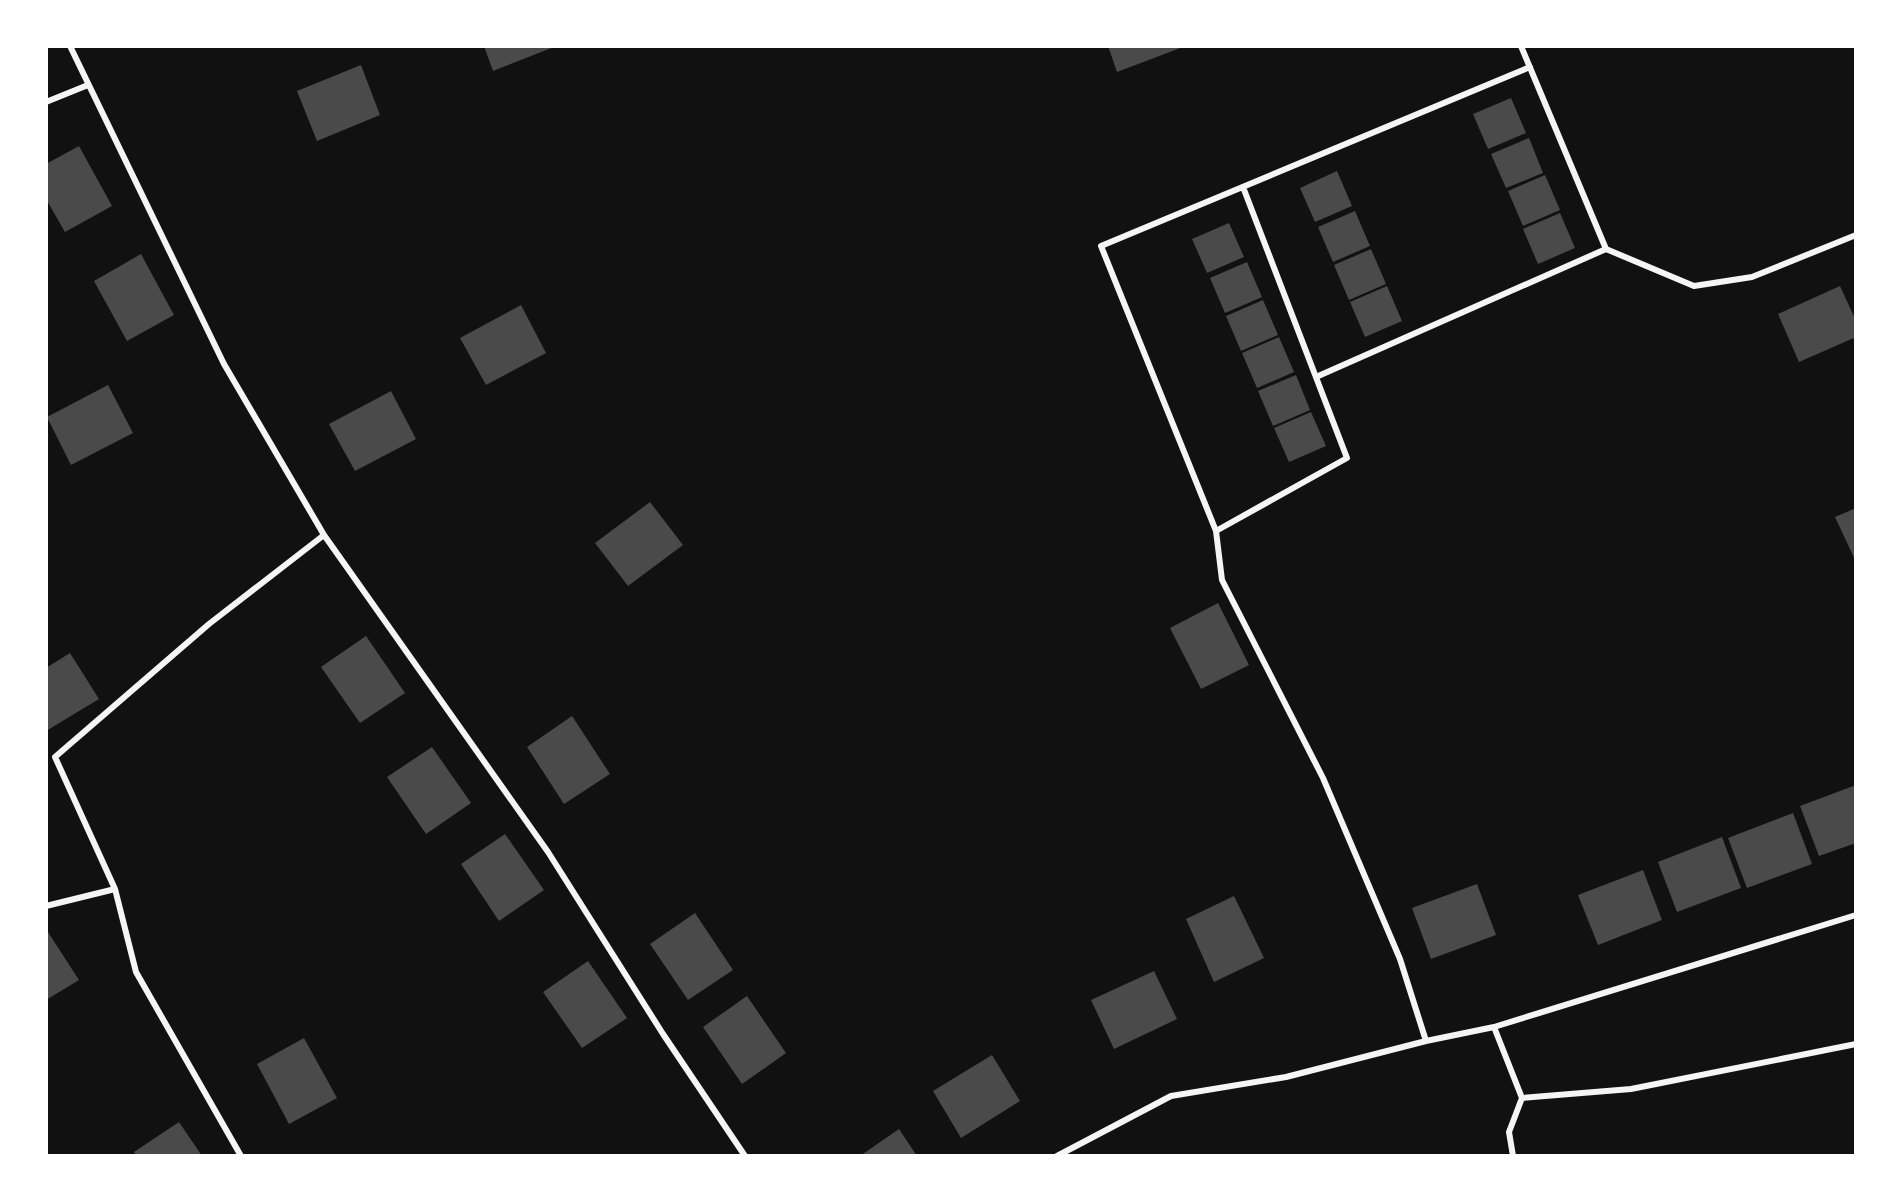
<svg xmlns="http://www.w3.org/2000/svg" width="1902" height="1202" font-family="Barlow,sans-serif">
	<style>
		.building { fill: #4a4a4a }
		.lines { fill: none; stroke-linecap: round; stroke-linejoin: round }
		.minor { stroke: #f5f5f5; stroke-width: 6 }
	</style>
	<rect width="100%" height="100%" fill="#111"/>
	<path class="building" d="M484 46H554V47L493 71Z
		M1108 46H1183V47L1117 72Z
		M361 65 380 115 317 141 297 91Z
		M1511 98 1526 133 1488 149 1473 114Z
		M1529 138 1543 173 1506 188 1491 154Z
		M79 146 112 206 65 232 46 199V164Z
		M1337 171 1352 206 1315 222 1300 188Z
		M1545 175 1560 210 1523 226 1508 191Z
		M1355 211 1370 246 1333 262 1318 227Z
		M1560 213 1575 248 1538 264 1523 229Z
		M1229 223 1244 257 1207 273 1192 239Z
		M1371 249 1386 284 1349 300 1334 265Z
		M141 254 174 315 127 341 94 281Z
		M1247 262 1262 297 1225 313 1210 278Z
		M1387 286 1402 321 1365 337 1350 302Z
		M1840 286 1856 321V337L1799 362 1778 314Z
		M1263 300 1278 335 1241 351 1226 316Z
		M521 305 546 353 486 385 460 338Z
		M1279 337 1294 372 1257 388 1242 353Z
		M1296 375 1310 410 1273 426 1258 391Z
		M108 385 133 433 71 465 47 417Z
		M391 391 416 439 355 471 329 424Z
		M1311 412 1326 446 1289 462 1274 428Z
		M650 502 683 545 628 586 595 543Z
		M1856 508V562L1835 517Z
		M1218 603 1249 665 1201 689 1170 628Z
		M366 636 405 693 360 723 321 667Z
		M70 653 99 699 46 731V668Z
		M572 716 610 774 564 804 527 747Z
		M432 747 471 803 426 834 387 777Z
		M1856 785V843L1819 856 1800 806Z
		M1793 813 1812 864 1747 888 1728 838Z
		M505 834 544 890 499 921 461 864Z
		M1722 837 1741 888 1677 912 1658 862Z
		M1643 870 1662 920 1598 945 1578 895Z
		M1477 884 1496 935 1431 959 1412 908Z
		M1234 896 1264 958 1214 982 1186 919Z
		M695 913 733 970 688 1000 650 944Z
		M46 929 79 980 46 1000Z
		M588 961 627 1018 582 1048 543 992Z
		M1154 971 1177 1019 1114 1049 1091 1000Z
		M747 996 786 1053 742 1084 703 1027Z
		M304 1038 337 1098 289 1124 257 1064Z
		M992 1055 1020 1101 961 1138 933 1091Z
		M179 1122 202 1156H136L134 1152Z
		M899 1129 917 1156H860Z"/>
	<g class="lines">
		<path class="minor" d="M70 46 224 364 324 535 548 852 663 1034 745 1156
			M1521 46 1606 249 1694 286 1752 277 1856 235
			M46 102 88 85
			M1243 187 1347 458 1216 531 1222 580 1323 778 1400 959 1426 1041
			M1316 377 1606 249
			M1216 531 1101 246 1530 67
			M115 889 136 972 241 1156
			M46 906 115 889 55 757 209 624 324 535
			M1494 1027 1522 1098 1509 1132 1513 1156
			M1522 1098 1631 1089 1856 1044
			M1057 1156 1171 1096 1286 1077 1426 1041 1494 1027 1856 915"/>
	</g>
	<rect width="1902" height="1202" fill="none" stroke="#ffffff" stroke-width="96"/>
</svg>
